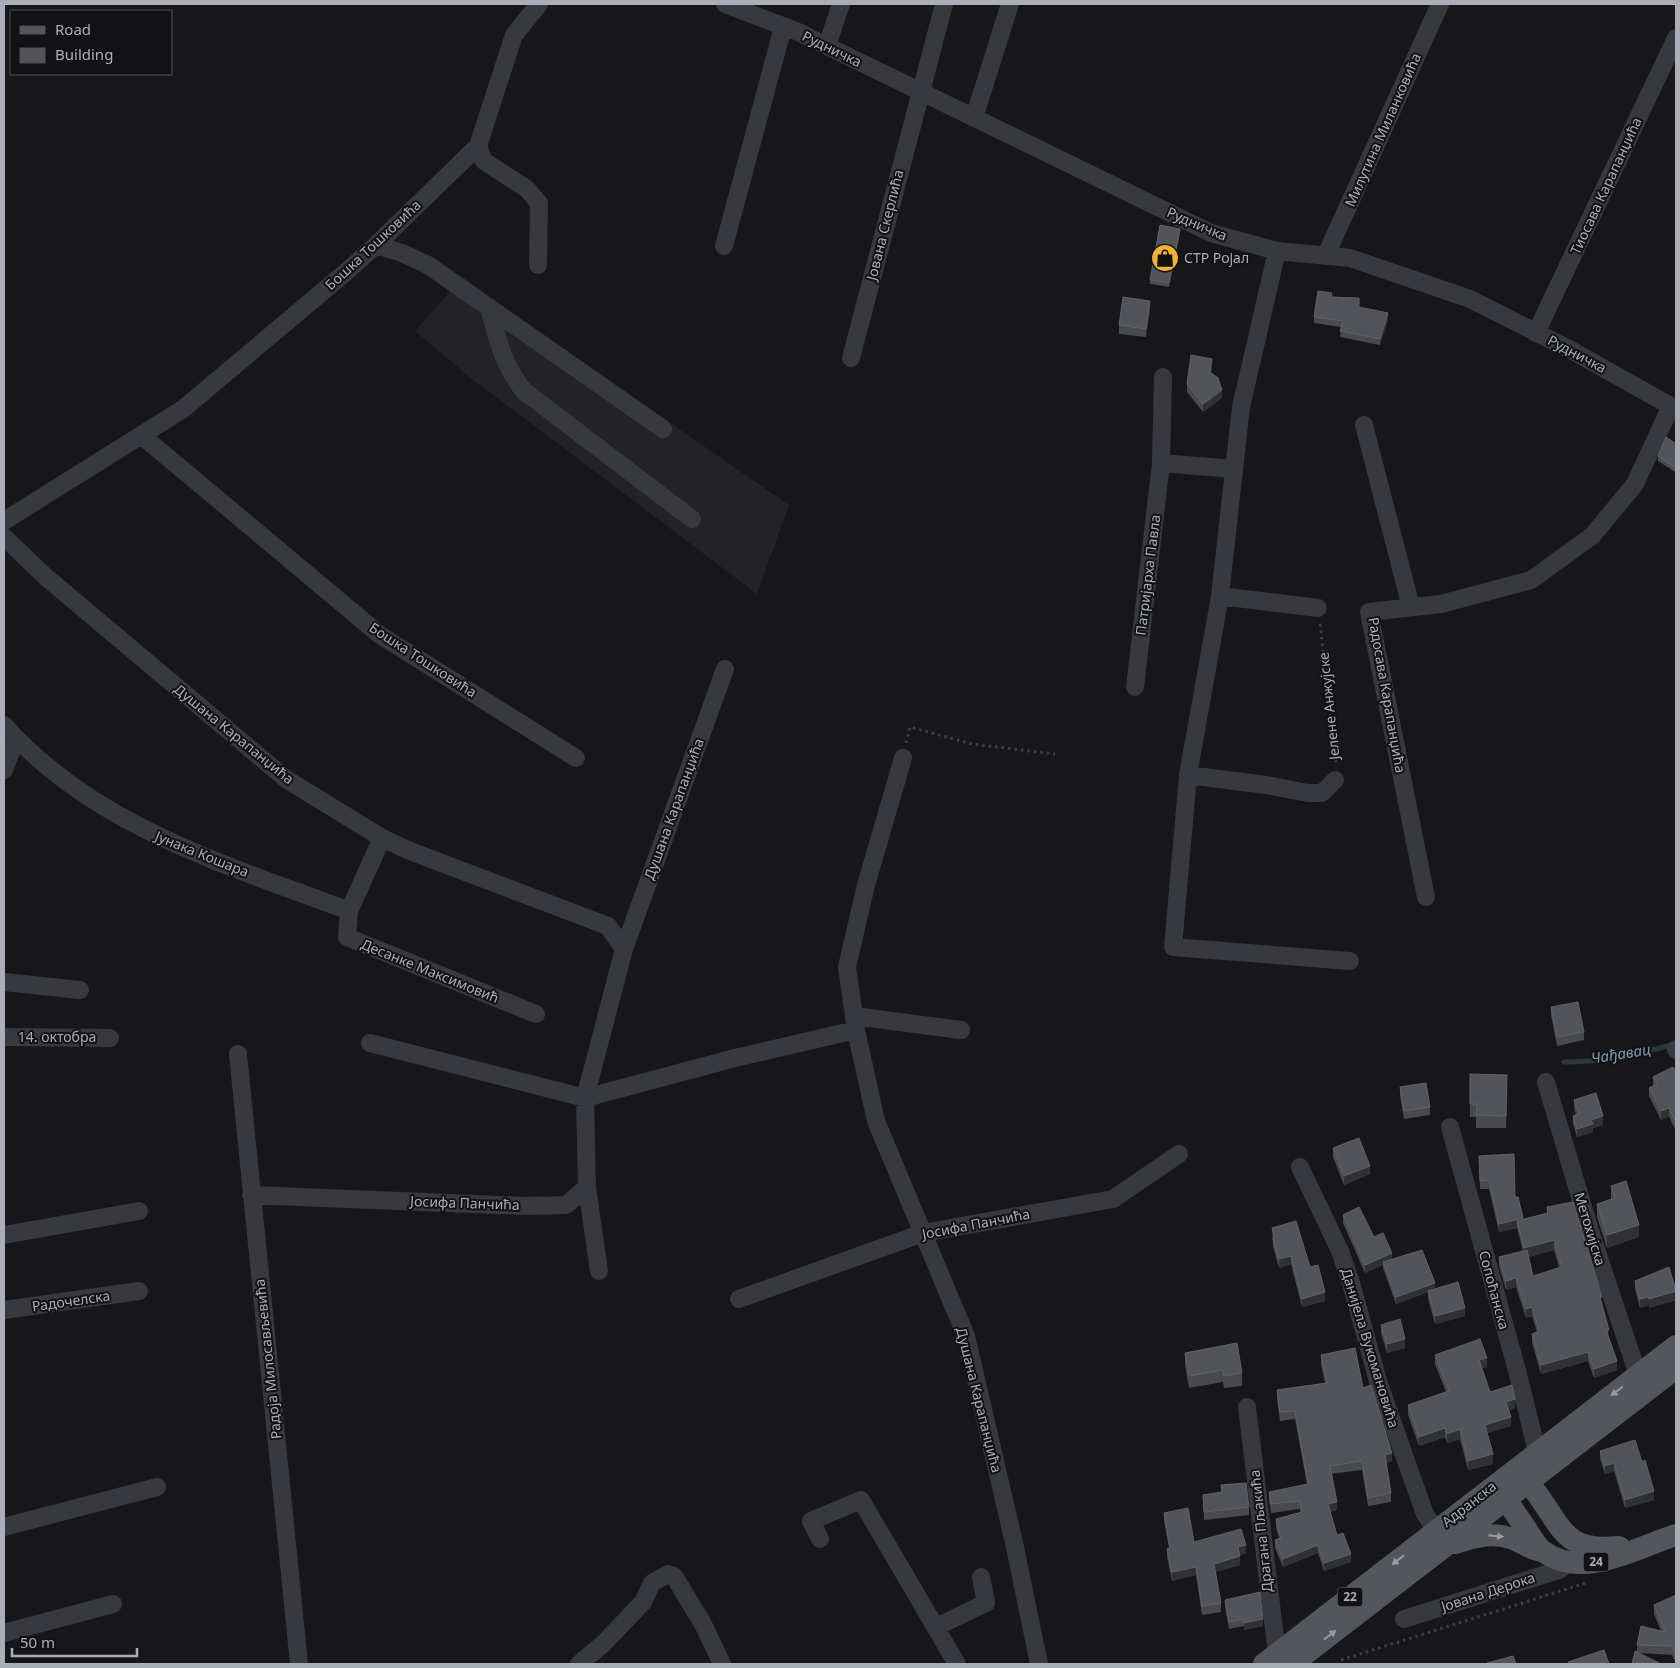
<svg xmlns="http://www.w3.org/2000/svg" width="1680" height="1668" font-family="'Noto Sans',sans-serif">
	<style>
		.built { fill: #232326 }
		.lines { fill: none; stroke-linecap: round; stroke-linejoin: round }
		.stream { stroke: #2d363d; stroke-width: 5 }
		.path { stroke: #3e4045; stroke-width: 3; stroke-dasharray: 2.5 4; stroke-linecap: butt }
		.minor { stroke: #38393e; stroke-width: 18 }
		.major { stroke: #54565d; stroke-width: 22 }
		.wall { fill: #484a4e; fill-rule: evenodd }
		.shaded-wall { fill: #303134 }
		.building { fill: #53545a; stroke: #606268 }
		.oneway { fill: #999ca7 }
		.labels { text-anchor: middle; stroke-width: 4; stroke-linejoin: round; paint-order: stroke }
		.shield { fill: #121214; stroke: #7c7f88; stroke-width: 1 }
		.shield-label { font-size: 12px; font-weight: bold; fill: #aaaeb9 }
		.street-label { font-size: 14px; fill: #aaaeb9; stroke: #121214 }
		.poi-label { font-size: 14px; fill: #aaaeb9; stroke: #121214; text-anchor: start }
		.water-label { font-size: 15px; font-style: italic; fill: #819cb4; stroke: #121214 }
	</style>
	<rect width="100%" height="100%" fill="#171719"/>
	<path class="built" d="M463 277 501 306 789 505 757 594 472 379 415 331Z"/>
	<g class="lines">
		<path class="stream" d="M1564 1062C1602 1062 1638 1055 1674 1044"/>
		<path class="path" d="M1320 624 1336 764
			M906 743 910 727 972 744 1055 754
			M1341 1660 1586 1583"/>
		<path class="minor" d="M725 4 796 31 1211 233 1277 251 1350 258 1470 299 1571 350 1676 409
			M827 46 841 4
			M974 118 1010 4
			M478 146 484 161 527 189 539 203 538 265
			M376 245 402 253 428 265 663 429
			M724 246 783 27
			M1277 251 1241 407 1220 596 1318 608
			M1326 255 1440 4
			M489 307C497 338 503 365 524 391L692 519
			M1536 333 1676 38
			M851 358 944 4
			M1364 425 1411 607
			M141 435 380 635 576 758
			M1161 463 1234 469
			M4 521 183 409 346 272 376 245 478 146 514 35 539 4
			M4 537 46 577 286 779 382 838 410 851 608 926 624 949 585 1098 735 1058 856 1030 876 1121 966 1336 1015 1547 1039 1664
			M1220 596 1188 775 1266 785 1308 793H1322L1335 780
			M1135 687 1161 463 1163 377
			M4 725C95 827 225 864 349 911L382 838
			M4 770 16 738
			M1188 775 1173 947 1350 961
			M1426 897 1369 612 1441 604 1531 580 1592 536 1635 484 1671 406
			M349 911 347 937 536 1014
			M624 949 725 669
			M4 982 80 990
			M854 1016 961 1030
			M856 1030 847 967 866 885 903 758
			M4 1037 110 1038
			M370 1043 585 1098 587 1187 599 1271
			M1676 1049V1050
			M238 1054 299 1664
			M1546 1082 1591 1234 1638 1375
			M1450 1127 1518 1374 1537 1452
			M1300 1167 1340 1251 1351 1283 1378 1381 1406 1461 1425 1514 1436 1530
			M251 1195 525 1206 566 1205 587 1187
			M4 1235 139 1211
			M739 1299 923 1233 1113 1199 1179 1154
			M4 1310 139 1291
			M1247 1407 1277 1654
			M4 1527 157 1487
			M820 1539 811 1521 861 1500 957 1664
			M1404 1619 1559 1570 1570 1562
			M936 1627 986 1603 981 1577
			M4 1633 113 1604
			M579 1664 603 1644 643 1602 652 1583 668 1574 674 1576 703 1624 722 1664"/>
		<path class="major" d="M1516 1473C1526 1479 1531 1486 1538 1495 1564 1532 1567 1552 1619 1547
			M1503 1483C1504 1500 1516 1514 1525 1527 1530 1535 1536 1547 1544 1552 1584 1580 1637 1547 1676 1535
			M1455 1543C1473 1537 1491 1532 1510 1538 1521 1541 1529 1549 1542 1551
			M1264 1664 1676 1346
			M1292 1664 1676 1368"/>
	</g>
	<path class="wall" d="M1180 233 1169 287 1150 284V280Z
		M1332 297 1359 307 1388 320 1380 345 1340 337 1341 327 1314 323V317Z
		M1150 309 1146 337 1119 334V325Z
		M1212 367 1211 373 1222 398 1203 412 1187 392V384Z
		M1676 444V471L1675 472 1658 461V456Z
		M1551 1007 1584 1032V1040L1557 1046 1551 1015Z
		M1676 1073V1132L1669 1116 1661 1120 1649 1096V1088L1653 1086V1077Z
		M1470 1074 1507 1088 1506 1128H1476V1117H1470Z
		M1400 1087 1430 1107V1115L1404 1119 1400 1096Z
		M1574 1100 1603 1125 1593 1128V1132L1577 1137 1573 1124V1116L1576 1114 1574 1108Z
		M1333 1148 1370 1174 1344 1185 1333 1157Z
		M1479 1156 1515 1197 1523 1219 1547 1213V1207L1602 1305 1609 1337 1617 1370 1594 1378 1588 1361 1541 1374 1532 1343V1334L1537 1332 1532 1316 1526 1318 1516 1287 1506 1290 1499 1266V1257L1523 1251 1517 1228 1499 1232 1489 1189H1480ZM1554 1250 1559 1267 1533 1276 1528 1257Z
		M1611 1186 1639 1237 1607 1248 1597 1217V1204L1611 1199Z
		M1343 1215 1374 1237 1392 1259 1435 1289 1465 1316 1435 1324 1428 1299V1292L1396 1304 1383 1268V1265L1365 1273 1343 1223Z
		M1272 1228 1310 1267 1325 1301 1302 1307 1291 1264 1279 1268 1273 1247Z
		M1635 1281 1676 1290V1300L1649 1308V1305L1640 1308 1635 1289Z
		M1381 1325 1405 1348 1387 1353 1381 1333Z
		M1185 1353 1242 1373V1386L1224 1388 1223 1382 1189 1388 1185 1365Z
		M1321 1355 1363 1388 1392 1461 1386 1463 1391 1493V1502L1368 1506 1362 1470 1331 1474 1337 1510 1330 1512 1337 1535 1351 1562 1324 1571 1318 1553 1283 1567 1275 1548V1540L1279 1538 1276 1528V1519L1300 1512V1509L1271 1513 1269 1501V1492L1307 1484 1295 1419 1280 1421 1277 1399V1390L1325 1383 1321 1364Z
		M1435 1355 1487 1367 1482 1368 1490 1392 1515 1408 1509 1410 1511 1426 1487 1433 1493 1464 1468 1470 1460 1439 1447 1443 1445 1437 1419 1446 1408 1415V1405L1446 1392 1435 1364Z
		M1600 1451 1654 1500 1625 1508 1614 1471 1605 1474 1600 1459Z
		M1221 1485 1249 1507V1515L1204 1520 1203 1495 1221 1493Z
		M1164 1513 1194 1542 1246 1553 1240 1555V1565L1215 1572 1221 1603V1612L1202 1615 1196 1575 1172 1581 1167 1557V1549L1169 1548 1164 1521Z
		M1676 1595V1664L1672 1655 1640 1653 1637 1652V1645L1661 1631 1654 1614V1605Z
		M1225 1600 1263 1626 1244 1630V1626L1229 1629 1225 1607Z"/>
	<path class="shaded-wall" d="M1180 229V233L1169 287V283Z
		M1150 301V309L1146 337V329Z
		M1388 313V320L1380 345V339Z
		M1222 390V398L1203 412V404Z
		M1669 1108V1116L1661 1120V1111Z
		M1603 1116V1125L1593 1128V1132L1577 1137V1129L1591 1120Z
		M1370 1166V1174L1344 1185V1176Z
		M1523 1218V1226L1517 1221V1228L1499 1232V1224Z
		M1639 1225V1237L1607 1248V1235Z
		M1554 1240V1250L1524 1258V1248Z
		M1392 1253V1261L1383 1262V1265L1365 1273V1265Z
		M1291 1256V1264L1279 1268V1259Z
		M1516 1278V1287L1506 1290V1281Z
		M1435 1283V1290L1396 1304V1297Z
		M1676 1291V1300L1649 1308V1299Z
		M1325 1292V1301L1302 1307V1299Z
		M1649 1297V1305L1640 1308V1299Z
		M1532 1307V1316L1526 1318V1309Z
		M1465 1308V1316L1435 1324V1316Z
		M1405 1339V1348L1387 1353V1344Z
		M1588 1352V1361L1541 1374V1365Z
		M1487 1358V1367L1479 1369V1360Z
		M1617 1361V1370L1594 1378V1369Z
		M1515 1399V1408L1506 1411V1402Z
		M1511 1417V1426L1485 1434V1425Z
		M1445 1428V1437L1419 1446V1437Z
		M1460 1429V1439L1447 1443V1434Z
		M1392 1453V1461L1385 1463V1455Z
		M1493 1454V1464L1468 1470V1461Z
		M1614 1463V1471L1605 1474V1466Z
		M1654 1491V1500L1625 1508V1500Z
		M1337 1502V1510L1328 1512V1504Z
		M1246 1545V1553L1238 1556V1547Z
		M1318 1545V1553L1283 1567V1559Z
		M1351 1554V1562L1324 1571V1563Z
		M1240 1556V1565L1214 1572V1564Z
		M1196 1567V1575L1172 1581V1572Z
		M1263 1619V1626L1244 1630V1623Z"/>
	<path class="building" d="M1160 225 1180 229 1169 283 1150 280Z
		M1318 291 1332 293 1331 297 1359 298V307L1388 313 1380 339 1340 331 1343 321 1314 317Z
		M1123 297 1150 301 1146 329 1119 325Z
		M1191 355 1212 359 1210 372 1218 378 1222 390 1203 404 1187 384Z
		M1666 437 1676 444V466L1675 468 1658 456Z
		M1578 1002 1584 1032 1557 1037 1551 1007Z
		M1673 1067 1676 1073V1123L1669 1108 1661 1111 1649 1088 1657 1084 1653 1077Z
		M1470 1074 1507 1075 1506 1116 1476 1115 1477 1104H1470Z
		M1426 1083 1430 1107 1404 1111 1400 1087Z
		M1596 1093 1603 1116 1591 1120 1593 1124 1577 1129 1573 1116 1579 1114 1574 1100Z
		M1359 1138 1370 1166 1344 1176 1333 1148Z
		M1514 1154 1515 1197H1518L1523 1218 1499 1224 1489 1180 1480 1181 1479 1156Z
		M1626 1181 1639 1225 1607 1235 1597 1204 1615 1198 1611 1186Z
		M1573 1202 1602 1297H1600L1609 1330H1606L1617 1361 1594 1369 1588 1352 1541 1365 1532 1334 1539 1331 1532 1307 1526 1309 1516 1278 1506 1281 1499 1257 1527 1250 1533 1276 1562 1267 1554 1240 1524 1248 1517 1221 1548 1213 1547 1207Z
		M1359 1207 1374 1237 1383 1233 1392 1253 1365 1265 1343 1215Z
		M1296 1221 1310 1267 1318 1265 1325 1292 1302 1299 1291 1256 1279 1259 1273 1238H1275L1272 1228Z
		M1422 1250 1435 1283 1396 1297 1383 1262Z
		M1669 1267 1676 1291 1649 1299V1297L1640 1299 1635 1281Z
		M1458 1282 1465 1308 1435 1316 1428 1291Z
		M1400 1319 1405 1339 1387 1344 1381 1325Z
		M1480 1339 1487 1358 1479 1360 1490 1392 1512 1385 1515 1399 1506 1402 1511 1417 1485 1425 1493 1454 1468 1461 1460 1429 1447 1434 1445 1428 1419 1437 1408 1405 1449 1391 1435 1355Z
		M1237 1343 1242 1373 1224 1376 1223 1370 1189 1376 1185 1353Z
		M1355 1348 1363 1388 1371 1385 1392 1453 1385 1455 1391 1493 1368 1498 1362 1461 1330 1466 1337 1502 1328 1504 1337 1535 1343 1533 1351 1554 1324 1563 1318 1545 1283 1559 1275 1540 1281 1538 1276 1519 1302 1512 1300 1501 1271 1504 1269 1492 1308 1484 1295 1411 1280 1412 1277 1390 1327 1383 1321 1355Z
		M1635 1440 1642 1462 1645 1460 1654 1491 1625 1500 1614 1463 1605 1466 1600 1451Z
		M1246 1483 1249 1507 1204 1512 1203 1495 1222 1492 1221 1485Z
		M1188 1508 1194 1542 1241 1529 1246 1545 1238 1547 1240 1556 1214 1564 1221 1603 1202 1606 1196 1567 1172 1572 1167 1549 1170 1548 1164 1513Z
		M1260 1592 1263 1619 1244 1623V1619L1229 1622 1225 1600Z
		M1676 1595V1657L1672 1646 1637 1645 1641 1626 1665 1632 1654 1605Z
		M1604 1650 1609 1664H1569L1568 1662Z
		M1635 1651 1661 1664H1632Z
		M1513 1656 1516 1664H1487V1663Z"/>
	<defs><path id="oneway-solid" d="M-6-.8H1V-3.2L6.5 0L1 3.2V.8H-6Z" transform="scale(1.25)"/></defs>
	<g class="oneway">
		<use href="#oneway-solid" transform="translate(1617 1391) rotate(143)"/>
		<use href="#oneway-solid" transform="translate(1496 1536) rotate(6)"/>
		<use href="#oneway-solid" transform="translate(1398 1560) rotate(142)"/>
		<use href="#oneway-solid" transform="translate(1330 1635) rotate(-37)"/>
	</g>
	<defs>
		<g id="shop-disc" transform="scale(1.4375)"><circle r="9.5" fill="#f0b338" stroke="#121214"/><path d="M-5-2.5h2.3a2.7 3.5 0 0 1 5.4 0H5L5.5 6h-11ZM-1.5-2.5h3a1.5 2.3 0 0 0-3 0Z" fill="#111"/></g>
	</defs>
	<g fill-rule="evenodd">
		<use href="#shop-disc" x="1165" y="258"/>
	</g>
	<g class="labels">
		<g class="shield">
			<rect x="1583.5" y="1552.5" width="25" height="19" rx="4"/>
			<rect x="1337.5" y="1587.5" width="25" height="19" rx="4"/>
		</g>
		<g class="shield-label">
			<text x="1596" y="1566">24</text>
			<text x="1350" y="1601">22</text>
		</g>
		<g class="street-label">
			<text transform="translate(832 49) rotate(26)" y="5">Рудничка</text>
			<text transform="translate(1383 130) rotate(-66)" y="5">Милутина Миланковића</text>
			<text transform="translate(1606 186) rotate(-65)" y="5">Тиосава Карапанџића</text>
			<text transform="translate(1197 224) rotate(23)" y="5">Рудничка</text>
			<text transform="translate(885 225) rotate(-76)" y="5">Јована Скерлића</text>
			<text transform="translate(373 245) rotate(-43)" y="5">Бошка Тошковића</text>
			<text transform="translate(1577 354) rotate(28)" y="5">Рудничка</text>
			<text transform="translate(1148 575) rotate(-83)" y="5">Патријарха Павла</text>
			<text transform="translate(423 660) rotate(33)" y="5">Бошка Тошковића</text>
			<text transform="translate(1387 695) rotate(80)" y="5">Радосава Карапанџића</text>
			<text transform="translate(1329 706) rotate(-96)" y="5">Јелене Анжујске</text>
			<text transform="translate(234 734) rotate(39)" y="5">Душана Карапанџића</text>
			<text transform="translate(674 809) rotate(-70)" y="5">Душана Карапанџића</text>
			<text transform="translate(202 854) rotate(22)" y="5">Јунака Кошара</text>
			<text transform="translate(430 971) rotate(22)" y="5">Десанке Максимовић</text>
			<text x="57" y="1042">14. октобра</text>
			<text transform="translate(465 1203) rotate(2)" y="5">Јосифа Панчића</text>
			<text transform="translate(976 1224) rotate(-11)" y="5">Јосифа Панчића</text>
			<text transform="translate(1590 1229) rotate(73)" y="5">Метохијска</text>
			<text transform="translate(1494 1290) rotate(75)" y="5">Сопоћанска</text>
			<text transform="translate(71 1301) rotate(-8)" y="5">Радочелска</text>
			<text transform="translate(1370 1348) rotate(73)" y="5">Данијела Вукомановића</text>
			<text transform="translate(268 1359) rotate(-96)" y="5">Радоја Милосављевића</text>
			<text transform="translate(979 1400) rotate(76)" y="5">Душана Карапанџића</text>
			<text transform="translate(1469 1504) rotate(-38)" y="5">Адранска</text>
			<text transform="translate(1261 1531) rotate(-96)" y="5">Драгана Пљакића</text>
			<text transform="translate(1488 1592) rotate(-18)" y="5">Јована Дерока</text>
		</g>
		<g class="poi-label">
			<text x="1184" y="263">СТР Ројал</text>
		</g>
		<g class="water-label">
			<text transform="translate(1621 1054) rotate(-9)" y="5">Чађавац</text>
		</g>
	</g>
	<rect width="1680" height="1668" fill="none" stroke="#aaaeb9" stroke-width="10"/>
	<rect x="10" y="10" width="162" height="65" fill="#121214" stroke="#4f5056"/>
	<rect x="20" y="26" width="25" height="8" fill="#54565d" stroke="#4f5056"/>
	<text x="55" y="35" font-size="15" fill="#aaaeb9">Road</text>
	<rect x="20" y="48" width="25" height="15" fill="#53545a" stroke="#4f5056"/>
	<text x="55" y="60" font-size="15" fill="#aaaeb9">Building</text>
	<path d="M12 1648v8h125v-8" fill="none" stroke="#aaaeb9" stroke-width="2.5"/>
	<text x="20" y="1648" font-size="15" fill="#aaaeb9" stroke="#121214" stroke-width="4" paint-order="stroke">50 m</text>
</svg>
